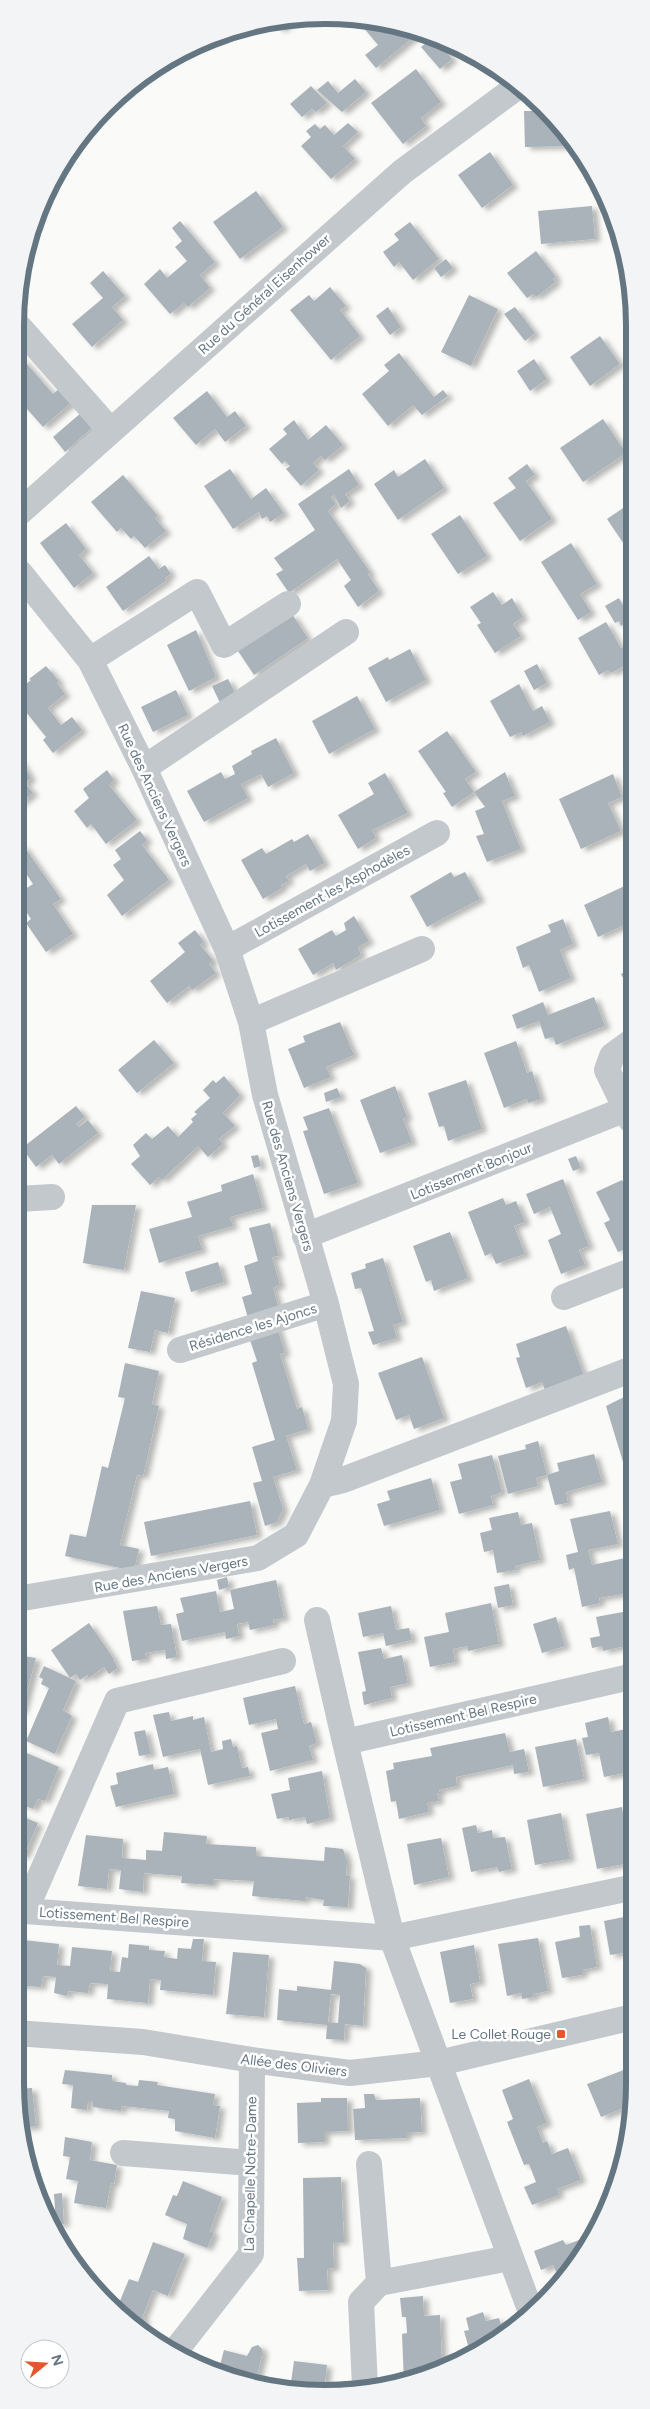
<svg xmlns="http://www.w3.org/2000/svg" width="650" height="2409" font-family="Figtree,sans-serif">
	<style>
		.building { fill: #aab3b9; fill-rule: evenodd; filter: url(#shadow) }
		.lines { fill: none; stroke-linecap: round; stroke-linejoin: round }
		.street { stroke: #c3c8cc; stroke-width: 26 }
		.poi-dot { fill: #e4572e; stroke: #fff; stroke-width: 2 }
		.labels { text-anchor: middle; stroke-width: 5; stroke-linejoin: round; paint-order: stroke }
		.street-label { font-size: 14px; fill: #657683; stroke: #fff }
		.poi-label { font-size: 14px; fill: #657683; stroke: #fff; text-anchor: end }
		.rim { fill: none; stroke: #657683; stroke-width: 6 }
	</style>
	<defs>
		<filter id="shadow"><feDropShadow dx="5.5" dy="3" stdDeviation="2.5" flood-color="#0004"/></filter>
	</defs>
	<rect width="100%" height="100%" fill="#fafaf8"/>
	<path class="building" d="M272 21H291L280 30Z
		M358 21H385L413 31 416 35 376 68 365 55 378 45Z
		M432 38 437 40 452 59 440 69 421 47Z
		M416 69 441 102 421 118 426 126 403 144 371 103Z
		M355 79 366 92 342 112 317 90 328 81 338 93Z
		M311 86 327 103 316 112 312 109 302 117 290 104Z
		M524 111H546L558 120 575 146 525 147Z
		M348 123 358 132 343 146 355 159 331 179 301 146 311 137 306 131 315 124 320 129 325 125 334 135Z
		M490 152 513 185 482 208 458 175Z
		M256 191 283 227 240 259 213 222Z
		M592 206 595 239 541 244 538 211Z
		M180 221 215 262 200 275 210 288 188 307 184 303 170 314 144 284 160 269 167 278 187 261 175 247 182 241 172 228Z
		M410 222 439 259 413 280 399 262 394 267 383 252 399 240 394 234Z
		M536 251 556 277 553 279 556 282 536 297 533 294 527 298 507 273Z
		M446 259 453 268 441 277 434 268Z
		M103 271 125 296 112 307 123 320 92 347 72 324 103 298 90 283Z
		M330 287 346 306 340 310 360 336 331 360 290 310 309 295 314 301Z
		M469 295 498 309 471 366 441 352Z
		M388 307 401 327 390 335 376 316Z
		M515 307 535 333 525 341 504 314Z
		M600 336 620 364 590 386 570 357Z
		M399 353 434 397 443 390 448 396 422 415 413 405 388 426 362 394 389 371 384 365Z
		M21 357 53 394 61 387 73 401 43 427 20 401Z
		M534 359 547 379 530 391 517 371Z
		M207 391 227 417 235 411 246 426 225 442 215 429 196 445 173 418Z
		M82 412 94 426 65 452 53 437Z
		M603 419 626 453 583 482 560 448Z
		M294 420 308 440 326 425 343 445 325 460 321 456 313 463 319 470 301 486 286 469 290 466 285 461 282 464 269 449 287 434 283 429Z
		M425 459 444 488 398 520 374 484 394 470 398 477Z
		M527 464 535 475 526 481 552 519 520 541 493 503 516 488 508 478Z
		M230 469 251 499 266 488 284 513 270 522 267 516 262 519 259 512 233 529 204 486Z
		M349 469 359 485 345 494 350 501 341 508 334 495 331 497 336 504 328 511 370 572 368 574 379 591 358 607 344 586 351 580 337 559 289 593 276 574 283 570 274 558 315 530 298 504Z
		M123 475 158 516 155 518 166 531 145 548 134 536 131 539 121 528 117 532 91 502Z
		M632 502V556L607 519Z
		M460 515 487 556 458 574 431 534Z
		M66 523 86 549 79 555 93 573 74 588 40 543Z
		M571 543 597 584 580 594 591 612 578 620 541 562Z
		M149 556 159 569 165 565 171 574 165 578 167 580 123 611 106 587Z
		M493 592 502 605 512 598 523 617 513 624 521 636 495 653 477 625 481 623 470 607Z
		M619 598 631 620 621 626 619 621 615 623 605 606Z
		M292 614 308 638 254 675 234 645Z
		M606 622 621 648 630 643 632 662 611 673 608 670 599 675 578 638Z
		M196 630 216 677 189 691 167 645Z
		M410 649 426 680 386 702 368 668 388 657 389 660Z
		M537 664 547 683 534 690 524 671Z
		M46 666 59 681 57 683 65 694 48 708 61 725 72 717 82 730 53 753 43 740 46 737 22 707 26 704 20 696V689L31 680 29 679Z
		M228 679 237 697 222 707 212 686Z
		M519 684 533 711 542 706 550 722 523 736 521 732 510 737 490 701Z
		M176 690 188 715 153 732 141 707Z
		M357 696 375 729 329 754 312 721Z
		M447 731 476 772 465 779 474 792 452 807 443 793 446 792 418 751Z
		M276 738 294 773 268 787 261 774 241 784 248 798 204 822 187 791 221 772 225 779 235 774 232 766 252 754 251 751Z
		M19 758 31 778 25 783 33 793 19 804Z
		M107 770 114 780 109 785 137 820 106 844 91 824 87 828 74 811 89 798 83 789Z
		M505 772 515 796 502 801 521 849 487 862 476 836 484 834 475 811 485 807 474 792Z
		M385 773 408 813 372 830 376 838 358 849 338 815 374 794 368 783Z
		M613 774 622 797 608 803 621 831 581 849 559 799Z
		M140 831 147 840 142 845 169 880 122 916 107 895 124 880 113 865 121 859 115 850Z
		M308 834 325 863 310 871 306 864 286 876 289 881 281 885 282 888 263 899 241 860 262 848 266 854 292 839 294 842Z
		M23 845 61 899 53 904 73 934 46 952 26 923 31 919 19 901V893L33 884 19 863V848Z
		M451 872 454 877 465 872 480 899 427 927 410 896Z
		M631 883V922L598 937 584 905Z
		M354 916 369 941 358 947 361 955 336 970 333 963 313 975 298 949 332 930 336 936 346 930 344 923Z
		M563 919 573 944 560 950 571 978 539 992 529 965 523 968 516 947 551 932 548 925Z
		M195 930 204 942 200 945 213 960 209 964 216 973 192 990 189 986 167 1003 150 981 185 952 178 943Z
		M631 968V994L621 974Z
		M594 997 605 1026 556 1045 553 1037 545 1039 539 1021 517 1029 512 1015 543 1002 548 1015Z
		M340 1022 354 1055 326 1067 331 1077 304 1088 288 1049 305 1042 303 1036Z
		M154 1040 174 1063 137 1093 118 1070Z
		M516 1041 527 1073 532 1071 541 1099 528 1103 527 1099 504 1108 484 1053Z
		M224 1076 240 1095 223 1113 235 1126 219 1139 223 1144 208 1157 198 1146 162 1180 159 1177 150 1185 131 1164 140 1156 133 1145 146 1133 152 1139 168 1126 178 1137 193 1122 191 1119 197 1114 194 1112 210 1098 203 1090 213 1080 216 1083Z
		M466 1080 482 1129 448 1141 444 1126 439 1127 428 1093Z
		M395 1086 407 1117 403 1119 412 1142 380 1153 360 1100Z
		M337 1088 341 1097 326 1102 324 1093Z
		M76 1106 85 1117 76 1124 79 1127 88 1120 98 1133 59 1164 52 1155 36 1167 22 1148Z
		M329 1108 358 1183 324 1194 303 1131 308 1130 303 1117Z
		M258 1155 261 1166 254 1168 251 1156Z
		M576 1156 581 1168 573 1171 568 1159Z
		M253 1174 263 1208 230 1217 233 1226 198 1236 202 1250 159 1263 149 1229 192 1217 187 1202 222 1191 221 1185Z
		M563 1179 589 1246 579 1250 585 1265 561 1274 548 1240 561 1234 550 1207 534 1214 526 1194Z
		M622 1180 631 1198V1247L618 1252 604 1223 610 1220 596 1192Z
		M503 1198 506 1205 516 1201 525 1222 514 1226 525 1254 496 1264 491 1253 485 1256 468 1212Z
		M92 1205H136L124 1270 83 1263Z
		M270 1223 279 1256 272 1257 280 1285 273 1288 279 1309 272 1311 285 1353 280 1354 297 1409 302 1407 308 1429 286 1436 297 1470 273 1477 283 1509 277 1522 265 1526 253 1483 262 1481 252 1447 275 1440 252 1363 257 1361 248 1334V1318L242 1297 252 1294 244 1266 258 1261 249 1228Z
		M450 1232 468 1278 434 1291 431 1280 426 1282 413 1246Z
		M383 1258 403 1322 393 1325 397 1338 373 1345 368 1332 374 1331 361 1288 355 1289 351 1273 366 1268 365 1264Z
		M218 1262 224 1282 191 1292 185 1272Z
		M141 1291 175 1298 168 1333 155 1330 150 1352 128 1348Z
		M566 1326 585 1379 546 1393 542 1382 526 1388 516 1358 520 1357 516 1344Z
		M422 1357 444 1418 414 1429 409 1415 396 1420 378 1373Z
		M125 1363 159 1371 152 1404 159 1406 143 1476 137 1475 120 1545 139 1549 134 1571 65 1556 70 1534 86 1537 102 1466 108 1468 125 1398 118 1397Z
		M624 1397 630 1413V1474L627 1475 606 1406Z
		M538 1441 547 1475 536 1478 538 1486 508 1494 498 1456 526 1449 525 1445Z
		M594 1454 602 1482 566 1492 568 1503 555 1505 547 1475 559 1471 557 1463Z
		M492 1455 502 1492 491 1496 493 1505 459 1514 450 1482 462 1479 458 1464Z
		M431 1478 440 1510 384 1526 377 1504 390 1500 387 1491Z
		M630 1479V1493L626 1494 623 1482Z
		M250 1501 257 1535 151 1556 144 1522Z
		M610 1511 618 1544 588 1550 592 1565 630 1557V1570L624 1572 629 1593 599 1598 600 1603 582 1607 574 1568 569 1570 566 1555 578 1552 570 1519Z
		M518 1512 521 1525 532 1523 540 1560 515 1566 516 1570 497 1573 493 1550 484 1552 480 1533 492 1530 489 1518Z
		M227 1577 229 1587 219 1590 217 1580Z
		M276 1580 284 1618 273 1620 274 1625 250 1630 248 1622 237 1624 239 1636 226 1639 225 1632 182 1641 176 1614 184 1612 180 1598 216 1591 220 1612 234 1609 230 1590Z
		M509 1584 513 1605 498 1608 494 1587Z
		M491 1603 499 1644 468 1651 467 1646 453 1649 455 1662 430 1667 424 1637 449 1632 445 1613Z
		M157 1606 161 1625 171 1624 177 1657 166 1659 165 1650 145 1653 146 1659 132 1661 123 1611Z
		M391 1606 396 1630 409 1628 412 1640 386 1646 383 1633 363 1637 358 1613Z
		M628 1611 630 1645 603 1651 602 1646 592 1648 590 1638 600 1636 596 1617Z
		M556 1617 565 1646 542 1653 533 1624Z
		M89 1623 114 1659 113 1660 118 1668 109 1674 104 1667 89 1678 87 1675 80 1680 76 1674 70 1678 51 1650Z
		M381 1648 384 1659 402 1655 408 1683 390 1687 392 1698 364 1705 362 1692 366 1691 358 1652Z
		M16 1655 36 1658 22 1711 16 1709Z
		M44 1666 76 1681 63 1710 72 1716 55 1754 26 1741 49 1688 41 1684 43 1679 39 1677Z
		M295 1686 304 1724 311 1722 317 1743 309 1746 313 1760 270 1771 261 1733 278 1729 276 1719 249 1725 243 1698Z
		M169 1712 171 1721 193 1716V1720L204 1717 211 1752 223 1749 222 1741 231 1739 233 1747 237 1746 242 1768 248 1767 250 1776 208 1785 200 1749 163 1757 153 1715Z
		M608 1717 611 1732 627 1729 630 1740V1772L604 1777 599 1753 586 1755 582 1738 588 1737 585 1723Z
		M145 1730 151 1754 139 1756 134 1732Z
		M505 1733 510 1752 524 1749 529 1772 514 1774 513 1765 456 1777 457 1786 439 1790 440 1793H437L439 1801 427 1803 429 1812 399 1819 396 1801 391 1802 386 1771 394 1769 393 1763 432 1756 430 1748Z
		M576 1739 584 1779 543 1787 535 1747Z
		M22 1751 59 1767 45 1801 38 1799 33 1809 16 1802V1765Z
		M153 1764 154 1770 168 1767 174 1794 116 1807 110 1786 118 1784 116 1773Z
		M322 1771 330 1818 307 1824 305 1817 289 1820V1817L277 1819 271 1794 290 1790 288 1778Z
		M622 1807 630 1863 597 1869 586 1814Z
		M561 1813 570 1859 535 1865 527 1820Z
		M16 1814 38 1823 24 1856 18 1854 16 1860Z
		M476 1825 478 1833 492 1830 493 1838 505 1837 512 1869 499 1872 497 1867 471 1872 462 1828Z
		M164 1832 207 1836 206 1844 256 1847V1856L324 1861 325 1847 343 1849 347 1861 346 1876H350L348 1907 323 1906 324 1900 305 1897V1901L252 1896 254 1881 213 1879V1885L181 1883 182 1876 144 1873 143 1892 119 1889 121 1870 109 1869 107 1889 78 1886 86 1835 123 1839 122 1858 146 1860V1850L162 1851Z
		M441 1838 449 1877 414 1885 407 1844Z
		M629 1916V1952L610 1955 604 1921Z
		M590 1925 597 1967 582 1970V1975L562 1978 555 1942 580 1937 579 1926Z
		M538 1938 548 1991 533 1994 534 1997 522 1999 521 1993 507 1996 498 1944Z
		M15 1939 59 1944 57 1965 70 1966 72 1947 112 1951 110 1971 120 1972 122 1957 128 1958 129 1944 149 1946V1950L165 1951 164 1957 177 1959 178 1948 191 1949 193 1939H204L202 1961 216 1962 213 1995 160 1990 161 1980 150 1979 148 2003 107 1999 108 1984 90 1983 88 1993 68 1991 67 1996 54 1993 56 1977 43 1976 41 1987 15 1985Z
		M474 1945 480 1982 470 1984 473 1999 450 2003 440 1952Z
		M233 1952 269 1955 264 2017 226 2014Z
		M334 1961 360 1964 366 1968 363 2026 345 2024 344 2040 326 2039 327 2025 277 2020 279 1989 297 1991V1986L331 1990ZM331 1994 340 1995 338 2023 328 2022Z
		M629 2068V2106L601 2117 587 2084Z
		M65 2070 112 2075V2081L126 2083V2085L138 2086 139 2080 158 2082 157 2085 215 2094 213 2105 220 2106 215 2138 175 2131V2119L168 2118 169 2111 122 2106 121 2111 93 2107V2101H88L87 2110 71 2108 73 2085 62 2084Z
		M529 2079 547 2123 537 2127 543 2143 547 2141 552 2154 568 2148 581 2180 557 2189 559 2195 532 2205 524 2187 536 2182 529 2164 524 2165 507 2122 513 2119 502 2090Z
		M32 2088 36 2126 24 2128 16 2089Z
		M364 2094H374L376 2100 420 2098 422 2132 406 2133V2138L355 2140 353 2109 365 2108Z
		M321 2098H347L348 2131 324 2132V2142L298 2143 297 2103 321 2102Z
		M65 2137 92 2142 90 2160 117 2165 114 2184 111 2183 106 2208 74 2203 78 2181 66 2179 70 2157 63 2156Z
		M341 2177 344 2242H333L334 2268 327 2269 328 2290 299 2291 297 2258H304L303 2178Z
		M183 2181 222 2197 210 2231 214 2233 207 2248 183 2239 187 2224 165 2215 173 2195 177 2196Z
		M62 2193 64 2224H56L54 2194Z
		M592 2235 583 2256 560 2280 553 2265 541 2270 534 2251 563 2240 566 2245Z
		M153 2242 185 2254 168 2296 153 2290 142 2318 145 2319 142 2327 117 2308 129 2279 138 2282Z
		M423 2296 424 2316 440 2315 442 2365 404 2383 402 2334 407 2333 406 2317H402L400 2298Z
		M483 2312 486 2321 499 2318 504 2335 470 2352 464 2331 469 2330 466 2318Z
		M258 2345 262 2349V2355L256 2380 219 2369 224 2350 247 2356 252 2347Z
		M294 2361 327 2365 324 2391 304 2393 290 2389Z"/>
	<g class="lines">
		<path class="street" d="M21 329 111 431
			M20 512 402 172 517 87
			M90 660 197 592 224 645 288 604
			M144 768 346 632
			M227 949 437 833
			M251 1022 422 949
			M626 1109 607 1070 612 1056 631 1042
			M18 1199 52 1197
			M305 1236 626 1109 631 1120
			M564 1297 631 1271
			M180 1350 326 1304
			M322 1485 343 1480 630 1370
			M17 1599 258 1558 296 1535 322 1485 344 1421 346 1384 326 1304 265 1095 251 1022 227 949 144 768 90 660 20 573
			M317 1620 345 1742
			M283 1661 117 1701 25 1911 392 1938 630 1888
			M15 2033 143 2042 252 2060 350 2073 439 2063 629 2018
			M123 2153 251 2163
			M369 2164 379 2283
			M531 2312 392 1938 345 1742 630 1677
			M176 2353V2350L251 2254 252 2060
			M365 2387 361 2302 379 2283 510 2258"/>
	</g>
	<rect class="poi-dot" x="556" y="2029" width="10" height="10" rx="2.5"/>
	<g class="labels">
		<g class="street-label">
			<text transform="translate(264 294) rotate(-42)" y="5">Rue du Général Eisenhower</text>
			<text transform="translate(155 795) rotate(65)" y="5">Rue des Anciens Vergers</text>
			<text transform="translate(332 891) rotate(-29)" y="5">Lotissement les Asphodèles</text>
			<text transform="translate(471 1171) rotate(-22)" y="5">Lotissement Bonjour</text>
			<text transform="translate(288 1176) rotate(74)" y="5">Rue des Anciens Vergers</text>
			<text transform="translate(253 1327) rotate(-17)" y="5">Résidence les Ajoncs</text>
			<text transform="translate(171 1574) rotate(-10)" y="5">Rue des Anciens Vergers</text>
			<text transform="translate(463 1715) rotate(-13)" y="5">Lotissement Bel Respire</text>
			<text transform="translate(114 1917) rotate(4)" y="5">Lotissement Bel Respire</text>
			<text transform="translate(294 2065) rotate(7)" y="5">Allée des Oliviers</text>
			<text transform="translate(250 2174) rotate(-89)" y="5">La Chapelle Notre-Dame</text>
		</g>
		<g class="poi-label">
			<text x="551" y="2039">Le Collet Rouge</text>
		</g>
	</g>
	<path d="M0 0H650V2409H0ZM325 24H325A301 301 0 0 1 626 325V2084A301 301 0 0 1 325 2385H325A301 301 0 0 1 24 2084V325A301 301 0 0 1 325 24Z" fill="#f3f4f5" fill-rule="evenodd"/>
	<path class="rim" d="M325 24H325A301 301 0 0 1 626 325V2084A301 301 0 0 1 325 2385H325A301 301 0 0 1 24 2084V325A301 301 0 0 1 325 24Z"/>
	<g transform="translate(45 2364) rotate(72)"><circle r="24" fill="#ffffff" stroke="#c1c8cd"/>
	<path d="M0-4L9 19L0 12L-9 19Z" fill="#e4572e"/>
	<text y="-8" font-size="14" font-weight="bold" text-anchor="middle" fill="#657683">N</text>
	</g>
</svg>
